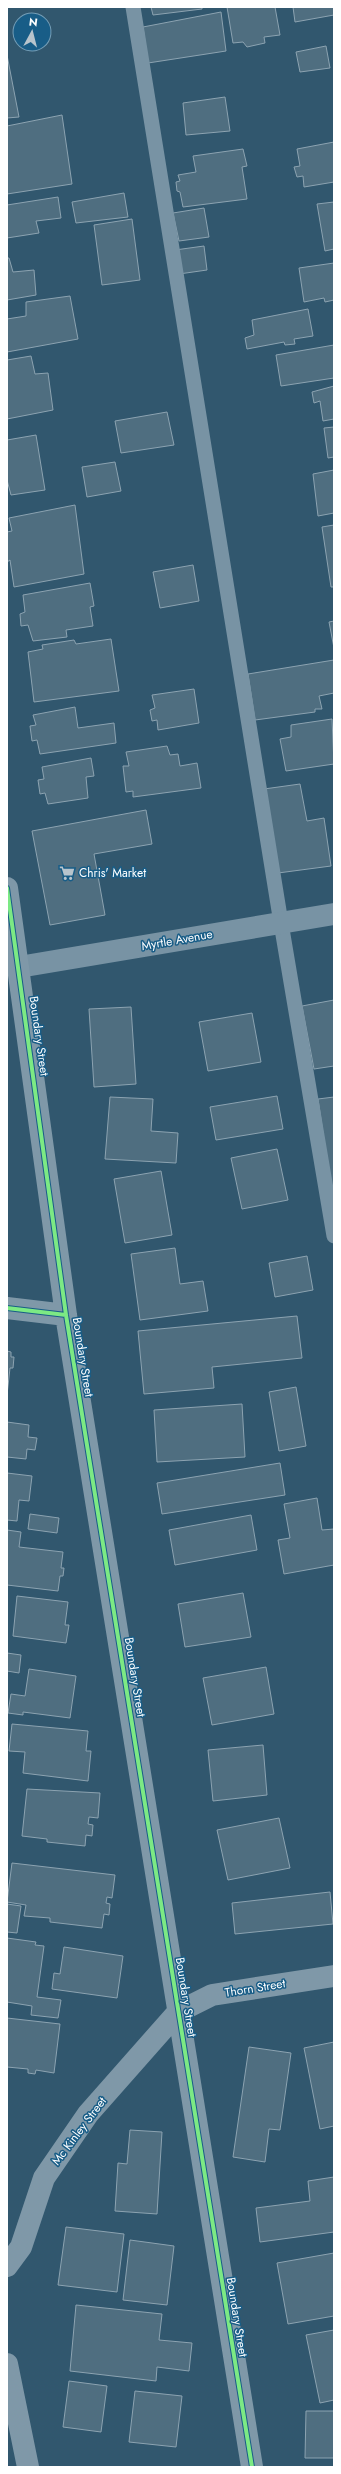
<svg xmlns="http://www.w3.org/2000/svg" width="341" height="2474" font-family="Jost,sans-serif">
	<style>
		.building { fill: #4f6e80; stroke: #8ca3b1 }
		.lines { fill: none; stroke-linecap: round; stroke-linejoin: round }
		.lane { stroke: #7893a4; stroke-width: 15 }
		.street { stroke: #7893a4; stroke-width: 22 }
		.secondary { stroke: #7f98a8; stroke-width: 22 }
		.cycleway-casing { stroke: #185d87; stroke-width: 6 }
		.cycleway { stroke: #7ce984; stroke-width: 4 }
		.labels { text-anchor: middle; stroke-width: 3; stroke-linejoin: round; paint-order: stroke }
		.poi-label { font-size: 12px; fill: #fff; stroke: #185d87; text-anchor: start }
		.street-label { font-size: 12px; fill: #fff; stroke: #185d87 }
	</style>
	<rect width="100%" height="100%" fill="#31576e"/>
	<path class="building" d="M151 7H202V9L153 15Z
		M227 7H275L280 35 264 37 265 43 247 47 243 42 233 43Z
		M293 7H334V15L295 22Z
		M221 12 226 51 148 63 143 27Z
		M326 46 330 68 300 72 296 52Z
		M7 55 19 117 7 118Z
		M225 97 230 131 186 135 183 103Z
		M62 115 72 184 7 194V126Z
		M334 142V182L304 187 303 176 297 177 294 167 300 166 297 149Z
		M243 149 247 166 242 167 247 199 183 207 180 192 177 191 176 182 180 181 178 175 196 172 193 156Z
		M124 193 128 217 76 223 72 202Z
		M58 197 61 218 36 221 39 233 7 238V205Z
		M334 202V249L325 251 317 204Z
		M204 208 209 237 179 241 173 213Z
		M132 219 140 280 102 285 94 225Z
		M204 246 207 270 179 274 175 250Z
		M7 258H9L13 272 34 270 36 295 7 300Z
		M334 263V300L325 302 324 298 304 302 299 268Z
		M70 296 78 339 7 352V319L26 316V302Z
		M308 309 313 336 294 339 295 344 285 345 284 342 247 349 245 338 254 335 252 320Z
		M334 345V378L281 386 276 355Z
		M31 356 35 374 48 373 53 410 7 419V360Z
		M334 386V419L323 421 320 401 314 403 312 392Z
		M167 412 174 445 121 453 115 421Z
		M334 427V457L328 458 324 428Z
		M36 435 45 490 11 495 7 480V440Z
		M115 462 121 491 87 497 82 467Z
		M334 470V513L318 516 313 474Z
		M75 505 84 574 14 587 10 560 7 562V532L12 531 9 518Z
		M334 525V587H331L322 527Z
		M193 565 199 601 160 608 153 572Z
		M90 583 94 606 90 607 93 626 66 630 67 637 33 641 28 625 21 626 20 614 25 612 23 595Z
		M334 621V648L329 622Z
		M111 639 119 691 34 702 28 652 43 649 42 645 74 640 76 644Z
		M334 660V693L319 696 322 709H315V712L255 720 248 674Z
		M194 689 199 723 158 730 157 720 152 721 150 710 155 708 152 695Z
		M75 707 78 728 114 723 116 743 40 754 37 740 32 741 30 726 36 725 33 715Z
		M332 719 334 764 286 771 280 739 291 737V725Z
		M167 746 170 755 178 754 180 766 197 763 201 788 133 797V791L126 792 123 766H129L126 752Z
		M91 758 94 776 86 777 88 798 48 804 45 793 40 794 38 780 44 779 42 767Z
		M300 784 307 821 324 818 331 866 278 873 264 789Z
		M146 810 152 844 94 854 105 915 50 925 32 831Z
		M334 1000V1066L314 1069 302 1006Z
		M131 1007 136 1084 94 1087 89 1009Z
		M252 1013 261 1062 208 1071 199 1022Z
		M277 1096 283 1129 216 1140 210 1107Z
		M110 1097 153 1099 151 1131 178 1133 176 1163 105 1159Z
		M334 1097V1208L318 1099Z
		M277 1149 288 1200 242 1209 231 1158Z
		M161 1171 172 1235 125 1243 114 1179Z
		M175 1248 180 1284 203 1281 208 1311 140 1320 131 1254Z
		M307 1256 313 1290 275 1297 269 1263Z
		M297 1316 302 1358 212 1367 214 1388 144 1394 138 1331Z
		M7 1351 11 1352V1357H14L13 1368H10L7 1395Z
		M296 1387 306 1446 279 1451 269 1392Z
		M242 1404 245 1457 157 1462 154 1410Z
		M7 1422 29 1425 28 1437 37 1438 35 1450 27 1449 26 1459 7 1457Z
		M280 1463 285 1495 162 1514 157 1483Z
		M7 1473 32 1476 29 1501 19 1500 17 1521 7 1520Z
		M317 1498 322 1530 334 1529V1565L284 1574 278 1540 290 1538 284 1504Z
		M30 1514 59 1518 57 1533 28 1529Z
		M251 1515 257 1550 175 1565 169 1530Z
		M7 1530 21 1532 19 1547 63 1552 61 1568H64L63 1576H60L58 1591 7 1585Z
		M243 1593 251 1637 185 1647 178 1604Z
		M17 1596 68 1602 65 1625H69L66 1643 13 1636Z
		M7 1653 21 1655 19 1673 7 1671Z
		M266 1667 274 1714 212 1725 203 1678Z
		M29 1669 76 1676 70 1718 23 1712V1715L8 1713 11 1694 25 1696Z
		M12 1724 88 1731 86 1751H91L88 1781 23 1773 25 1752 9 1751Z
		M263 1745 267 1795 213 1801 208 1750Z
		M27 1789 100 1793 98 1818 89 1817 88 1824 93 1825 92 1836 86 1835 85 1846 47 1842V1839L22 1836Z
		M279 1818 290 1868 228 1880 217 1830Z
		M12 1863 115 1875 112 1898 107 1897 106 1903 110 1904 109 1915 104 1914 102 1928 50 1922V1918L24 1916 26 1905 7 1902Z
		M330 1892 333 1924 235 1934 232 1903Z
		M7 1904 21 1906 17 1933 7 1932Z
		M7 1938 36 1942 35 1945 44 1946 37 1997 61 2000 58 2018 31 2015 32 2006 7 2002Z
		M64 1947 123 1956 117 1998 52 1989 54 1973 60 1974Z
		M7 2018 60 2024 54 2073 36 2070 35 2074 28 2073V2069L7 2067Z
		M334 2042V2126L320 2129 304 2048Z
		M249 2047 291 2053 280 2130 269 2129 265 2162 233 2157Z
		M130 2130 162 2132 157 2214 115 2211 118 2163 127 2164Z
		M334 2177V2232L260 2242 256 2208 310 2201 308 2181Z
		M66 2227 124 2234 117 2292 58 2285Z
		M130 2240 174 2246 167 2305 123 2300Z
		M334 2253V2316L288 2324 277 2263Z
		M76 2305 162 2314 159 2340 192 2343 189 2371 157 2367 156 2381 70 2371Z
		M334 2330V2400L320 2403 306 2335Z
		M69 2381 107 2386 101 2432 63 2427Z
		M135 2391 182 2396 176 2447 129 2442Z
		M306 2411H334V2458H305Z"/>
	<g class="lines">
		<path class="lane" d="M133 7 281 923 334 1236"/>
		<path class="street" d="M19 967 334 914"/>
		<path class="secondary" d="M7 888 66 1315 252 2467
			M7 1308 66 1315
			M7 2266 21 2247 44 2178 88 2114 178 2012 212 1995 334 1976
			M7 2364 28 2467"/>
		<g class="cycleway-casing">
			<path id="cycleway" d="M7 888 66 1315 252 2467
				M7 1308 66 1315"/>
		</g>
		<use href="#cycleway" class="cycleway"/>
	</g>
	<defs>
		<g id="supermarket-bare" transform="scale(1.2)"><path d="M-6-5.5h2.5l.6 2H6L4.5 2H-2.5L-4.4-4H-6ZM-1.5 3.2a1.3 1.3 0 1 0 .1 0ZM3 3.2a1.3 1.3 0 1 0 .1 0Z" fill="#b7c4cc" stroke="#185d87" stroke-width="2.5" paint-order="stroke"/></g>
	</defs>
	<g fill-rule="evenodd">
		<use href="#supermarket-bare" x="67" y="873"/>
	</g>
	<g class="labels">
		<g class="poi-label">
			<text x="79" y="877">Chris' Market</text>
		</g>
		<g class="street-label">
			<text transform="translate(177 940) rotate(-10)" y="4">Myrtle Avenue</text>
			<text transform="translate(39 1036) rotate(82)" y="4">Boundary Street</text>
			<text transform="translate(83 1357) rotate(81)" y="4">Boundary Street</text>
			<text transform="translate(135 1677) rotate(81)" y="4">Boundary Street</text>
			<text transform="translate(255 1988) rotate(-9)" y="4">Thorn Street</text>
			<text transform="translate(186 1997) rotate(81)" y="4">Boundary Street</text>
			<text transform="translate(79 2131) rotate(-53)" y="4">Mc Kinley Street</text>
			<text transform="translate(237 2317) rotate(81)" y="4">Boundary Street</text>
		</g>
	</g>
	<rect width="341" height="2474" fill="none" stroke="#ffffff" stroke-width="16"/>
	<g transform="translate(32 32) rotate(7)"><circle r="19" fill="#185d87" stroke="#749eb7"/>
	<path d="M0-3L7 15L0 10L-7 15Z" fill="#b7c4cc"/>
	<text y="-6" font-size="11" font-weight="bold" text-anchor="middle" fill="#ffffff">N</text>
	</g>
</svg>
